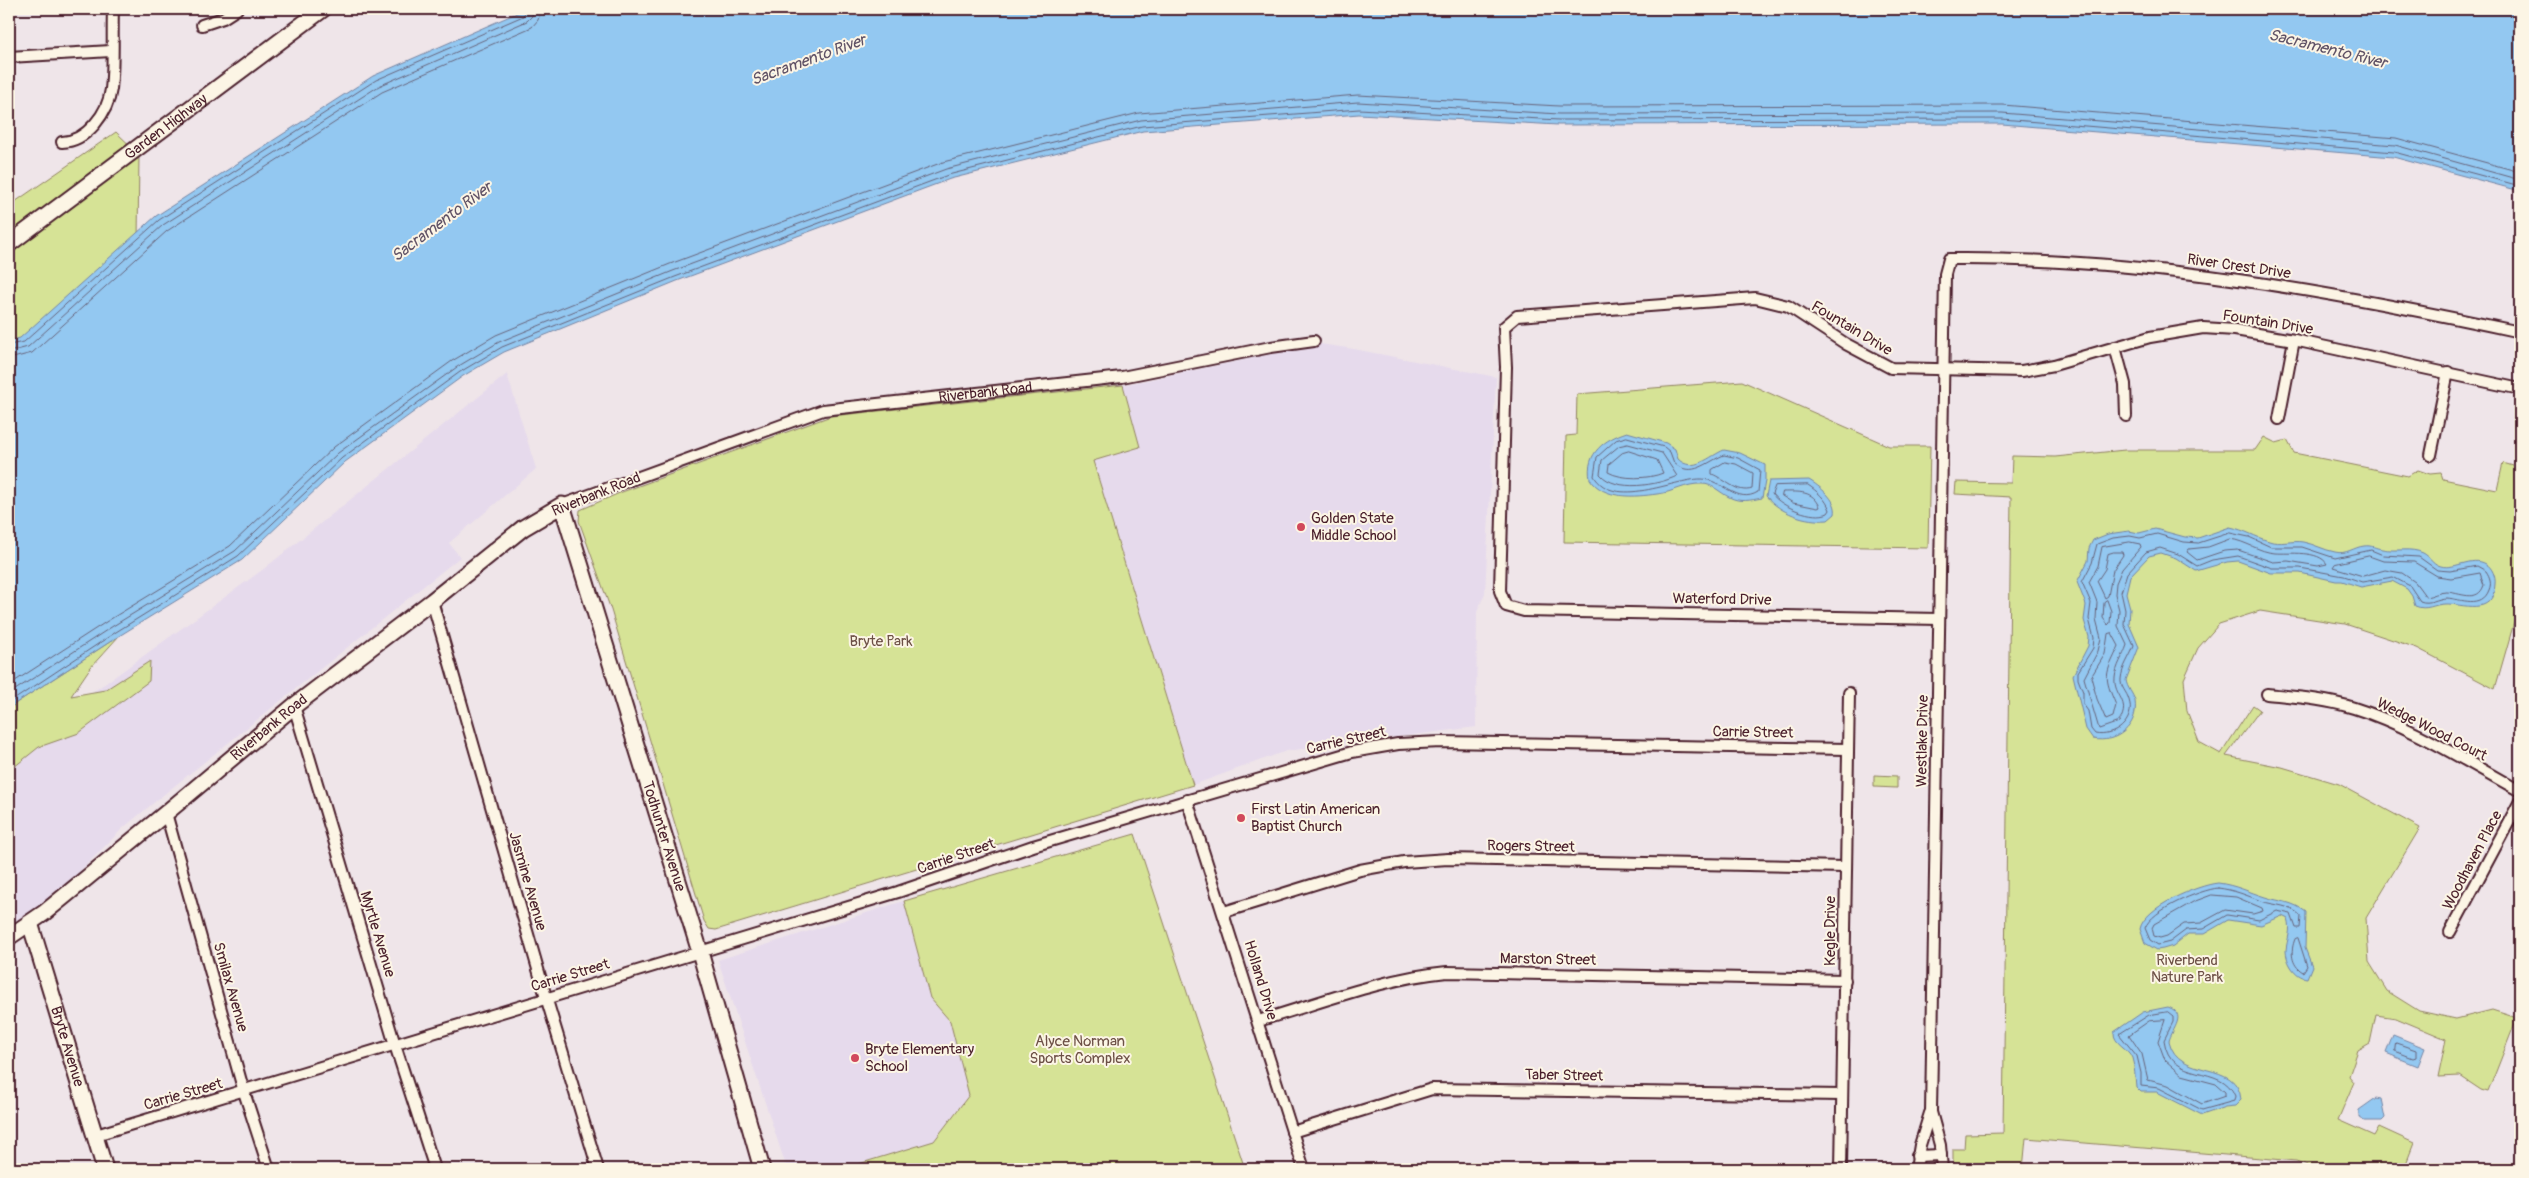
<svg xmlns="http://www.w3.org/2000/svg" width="2529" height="1178" font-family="Pangolin,sans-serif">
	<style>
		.built { fill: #e6daec }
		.green { fill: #d6e396; stroke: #908160 }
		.water { fill: #93c8f1; stroke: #7684a2 }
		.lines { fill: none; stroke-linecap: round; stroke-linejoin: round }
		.shore { stroke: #67637a; stroke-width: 1 }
		.street-casing { stroke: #4a1f2b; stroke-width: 14 }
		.secondary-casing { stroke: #4a1f2b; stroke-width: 19 }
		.street { stroke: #fcf5e5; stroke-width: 10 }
		.secondary { stroke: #fcf5e5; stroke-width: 15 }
		.poi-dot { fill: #d1495b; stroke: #fcf5e5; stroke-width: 2 }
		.labels { text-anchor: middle; stroke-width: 4; stroke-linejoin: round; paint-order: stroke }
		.street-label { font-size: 15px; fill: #4a1f2b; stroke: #fcf5e5 }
		.poi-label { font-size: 15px; fill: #4a1f2b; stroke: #fcf5e5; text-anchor: start }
		.park-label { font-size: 15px; fill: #6d5046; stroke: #fcf5e5 }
		.water-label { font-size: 16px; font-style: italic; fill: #605266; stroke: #fcf5e5 }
	</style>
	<rect width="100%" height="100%" fill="#efe5e9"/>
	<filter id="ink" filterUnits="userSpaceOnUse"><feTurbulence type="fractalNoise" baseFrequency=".02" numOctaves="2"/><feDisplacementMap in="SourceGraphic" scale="10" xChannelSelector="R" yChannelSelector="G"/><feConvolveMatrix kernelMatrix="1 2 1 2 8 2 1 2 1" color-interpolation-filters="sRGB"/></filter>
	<g filter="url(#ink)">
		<path class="built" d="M1320 344 1354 349 1496 377 1485 593 1477 612 1476 727 1286 751 1193 785 1093 461 1140 447 1123 385Z
			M507 374 536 469 449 543 460 557 162 796 123 828 58 893 9 928V751L48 720 106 683 265 568Z
			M904 901 930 998 950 1021 969 1094 934 1141 842 1169H787L718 960Z"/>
		<path class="green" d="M116 132 139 154 138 240 9 349V206Z
			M1742 381 1889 446H1930L1928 548 1564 542 1566 436 1576 435 1577 394Z
			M1123 385 1140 447 1093 461 1193 785 716 930 709 929 704 921 611 610 579 521 580 510 622 492 831 416Z
			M2264 437 2276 443 2287 440 2294 453 2408 476 2418 470 2430 474 2441 473 2443 479 2497 490 2503 463 2520 468V620L2515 619 2495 689 2417 648 2345 624 2260 611 2219 624 2198 648 2184 679 2187 711 2199 742 2221 754 2253 705 2260 710 2226 756 2282 767 2339 784 2420 828 2366 918 2369 962 2387 991 2419 1011 2456 1019 2492 1010 2517 1018 2488 1092 2481 1090 2460 1076 2438 1077 2446 1039 2396 1018 2376 1015 2370 1043 2358 1050 2349 1076 2354 1082 2338 1120 2374 1136 2379 1127 2414 1143 2404 1169H2319L2296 1161 2026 1138 2023 1169H1953V1149H1964L1965 1134 2003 1133 2011 497 1955 494 1956 482 2011 483 2012 456 2055 457 2125 450H2255Z
			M119 636 90 668 71 696 105 690 150 661 149 681 79 733 39 747 9 771V710L16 703Z
			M1874 775 1897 776V788L1874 787Z
			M1135 834 1245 1169H842L934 1141 969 1095 950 1021 930 998 904 901Z"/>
		<path class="water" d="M526 9H2520V191L2393 157 2002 124 1558 125 1359 114 1143 131 950 179 677 281 504 352 463 376 345 462 242 560 119 636 16 703 9 710V341L20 338 156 216 373 76Z
			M1627 432 1666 443 1675 449 1678 459C1693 474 1711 455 1724 450L1740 453 1765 465V481L1762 498C1751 500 1740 503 1729 497 1719 492 1713 484 1702 484 1686 483 1672 493 1657 494 1635 497 1604 500 1590 479 1585 453 1605 439 1627 432Z
			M1809 480C1819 486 1838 500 1835 514L1828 520C1805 522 1780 513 1766 496L1769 481Z
			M2230 527C2245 530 2255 537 2269 541 2280 545 2292 540 2303 542 2314 544 2324 550 2335 552 2346 555 2354 547 2364 546 2372 545 2375 548 2382 549 2396 552 2411 547 2423 553 2429 556 2433 563 2438 565 2453 572 2471 555 2486 564 2492 567 2496 577 2495 584 2494 618 2461 603 2445 604 2434 604 2427 611 2415 606L2412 596 2407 589 2392 581 2361 587 2342 581H2336L2300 573H2271L2238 561 2227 562 2196 571 2176 558 2161 553 2149 556 2130 576 2126 593 2130 608 2129 624 2139 647 2126 680C2127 688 2133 693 2135 701 2139 726 2116 744 2093 739L2086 729 2073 675 2088 646 2089 637 2084 620 2086 605 2077 582 2088 561 2089 548 2093 540 2108 534 2129 531 2139 533 2155 529 2185 537 2198 538Z
			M2218 883C2235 885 2249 892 2265 897 2281 902 2292 901 2306 912L2305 948 2312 966 2307 978C2295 977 2286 962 2286 950 2287 939 2292 931 2288 919L2282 916 2261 925 2228 920 2204 934H2188L2173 946 2163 949 2157 950 2145 943 2140 929C2144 907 2198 885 2218 883Z
			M2168 1007C2188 1014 2172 1029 2169 1041 2178 1081 2238 1058 2241 1100L2235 1106 2225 1107 2202 1115 2157 1092H2141L2136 1087C2135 1077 2135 1068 2132 1058 2128 1047 2113 1044 2114 1032L2143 1012Z
			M2393 1035 2425 1048 2418 1066 2386 1053Z
			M2376 1098 2381 1099 2385 1118 2382 1121H2364L2359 1117V1110Z"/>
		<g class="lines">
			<path class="shore" d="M9 345 24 342 159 220 376 80 523 16 527 9
				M9 352 28 347 163 225 379 86 527 21 532 16 533 9
				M9 359 32 353 167 231 382 92 532 27 538 20 541 9
				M1627 437 1664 447 1670 452 1674 463C1692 479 1708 461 1724 455L1738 458 1760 470 1758 492C1737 505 1722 479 1701 479 1673 479 1614 510 1594 476L1597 457 1616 440Z
				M1628 444 1662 453 1677 476C1658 485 1616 493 1600 474L1602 460 1619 446Z
				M1629 451 1657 460 1663 473C1649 479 1622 480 1608 472L1609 464 1622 453Z
				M1725 462 1736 464 1753 473 1752 489C1737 494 1725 479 1712 474V470Z
				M1808 485C1817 491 1826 499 1830 510L1828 513C1814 520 1781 507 1772 494L1775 486Z
				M1783 492C1799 492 1813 490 1820 507L1818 508 1793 503 1782 496Z
				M2230 533 2249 537 2271 547H2302L2335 558 2371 550 2383 555 2419 557 2437 570 2450 571 2477 566 2486 571C2490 577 2492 583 2489 590 2482 609 2461 599 2447 598 2437 598 2430 605 2420 601L2410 586 2393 577 2362 582 2344 576 2300 568H2272L2238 556 2212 560 2197 566 2178 554 2160 548 2146 552 2127 573 2121 592 2125 610 2124 624 2134 646C2130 657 2122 667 2121 679 2120 687 2127 692 2129 700 2136 721 2114 738 2095 734L2091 729 2088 711 2083 704V692L2078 679V672L2093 648 2094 638 2089 619 2091 603 2082 582 2092 563 2097 544 2113 538 2130 536 2140 538 2157 534 2184 542 2198 543Z
				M2230 539C2246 541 2259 552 2275 553 2289 554 2319 550 2327 564L2318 566 2288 561 2273 562 2238 550 2224 551 2197 560 2187 552 2189 549 2208 547Z
				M2130 542 2140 544 2141 547 2122 569 2116 583 2115 594 2119 610 2118 626 2127 645C2123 657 2116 666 2115 678 2113 696 2132 701 2119 722L2099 729 2084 678 2098 651 2101 638 2096 619 2097 602 2089 582 2098 566 2102 547Z
				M2114 552H2122L2123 555 2113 570 2108 596 2105 598 2097 581 2105 569 2108 554Z
				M2369 556 2383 561 2414 562 2437 576 2451 578 2480 573 2484 585C2478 604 2459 592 2446 592 2439 592 2432 596 2426 597L2415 582 2402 573 2385 570 2363 576 2333 567 2335 564Z
				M2107 600 2111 611 2110 623 2108 625 2103 618 2104 602Z
				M2112 633 2119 646C2105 676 2103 675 2116 705L2113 717 2106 720 2097 699 2091 677 2105 654 2108 634Z
				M9 685 109 620 230 546 334 447 452 361 496 335 670 264 943 162 1139 113 1358 95 1559 106 2003 105 2396 138 2520 172
				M9 694 113 626 235 551 338 453 457 367 499 342 673 271 946 169 1141 120 1358 102 1559 114 2002 113 2395 145 2520 180
				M9 703 116 632 238 556 342 458 460 372 502 347 675 277 948 175 1142 126 1359 109 1559 120 2002 119 2394 152 2520 186
				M2218 888C2234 890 2246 895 2261 901 2276 906 2289 904 2301 916L2300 928H2296L2291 914 2277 911 2259 920 2227 915 2203 929 2186 930 2170 942 2158 945 2150 940 2145 928C2151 910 2200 890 2218 888Z
				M2212 895 2236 897 2262 908 2263 911 2253 914 2225 910 2201 923 2184 924 2167 936 2160 938 2154 936 2152 928 2154 924 2193 902Z
				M2298 938 2307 966 2303 972C2291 965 2290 951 2295 939Z
				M2168 1012 2173 1016V1022L2164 1040C2170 1085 2222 1062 2235 1096L2234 1101 2202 1110 2159 1088 2141 1086V1073L2137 1056 2119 1034 2149 1015Z
				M2165 1020 2158 1041 2165 1060 2182 1075 2216 1084 2225 1092V1096L2202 1104 2168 1085 2148 1080 2142 1054 2129 1035 2149 1021Z
				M2396 1043 2416 1050V1057L2413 1058 2395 1051Z"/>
			<g class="street-casing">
				<g id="street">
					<path d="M202 25 223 18 237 9"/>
					<path d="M9 57 111 51"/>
					<path d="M62 142C87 141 108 113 111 89 114 63 112 35 113 9"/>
					<path d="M2115 347 2125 384 2126 416"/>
					<path d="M2279 419 2294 340"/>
					<path d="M2431 455 2448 372"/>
					<path id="s1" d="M562 505 823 410 1122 377 1271 347 1314 341"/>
					<path d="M432 601 546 997 598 1169"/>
					<path d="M1939 619 1524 611 1506 606 1500 591 1506 367 1504 327 1517 316 1755 298 1788 306 1846 344 1891 368 2022 371 2054 365 2150 337 2203 328 2235 330 2294 340 2520 389"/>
					<path d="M2267 694C2296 697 2325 699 2354 708 2412 726 2467 762 2520 791"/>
					<path d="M294 706 395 1045 435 1169"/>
					<path d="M1187 800 1304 1169"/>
					<path d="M166 813 244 1092 269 1169"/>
					<path d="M1224 912 1360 870 1404 862 1448 859 1845 867"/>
					<path d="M2450 932 2520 801"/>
					<path d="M1258 1021C1320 1003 1383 978 1447 972L1845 980"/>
					<path d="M1292 1132 1432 1089 1842 1095"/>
					<path d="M96 1135 898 892 1033 846 1352 752 1398 744 1441 742 1848 749"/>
					<path d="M1917 1156 1941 1155"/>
					<path d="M1841 1169 1849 693"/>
					<path d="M1916 1169 1920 1145 1930 1113"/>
					<path d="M1942 1169 1940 1145 1931 1112 1945 274 1949 259C2142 257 2333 292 2520 332"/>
				</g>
			</g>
			<g class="secondary-casing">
				<g id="secondary">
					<path id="s2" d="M9 244 323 9"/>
					<path id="s3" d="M30 923 105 1169"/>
					<path id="s4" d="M9 937 44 913 166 813 294 706 432 601 523 528 562 505 700 952 762 1169"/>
				</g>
			</g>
			<use href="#street" class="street"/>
			<use href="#secondary" class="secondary"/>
		</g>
	</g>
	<g class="poi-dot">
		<circle cx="1301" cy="527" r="5"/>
		<circle cx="1241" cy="818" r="5"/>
		<circle cx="855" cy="1058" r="5"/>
	</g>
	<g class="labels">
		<g class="street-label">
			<text dy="5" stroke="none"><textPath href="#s2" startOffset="196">Garden Highway</textPath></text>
			<text transform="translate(2239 266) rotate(8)" y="5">River Crest Drive</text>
			<text transform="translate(2268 322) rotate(9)" y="5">Fountain Drive</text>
			<text transform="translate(1852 328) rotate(31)" y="5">Fountain Drive</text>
			<text dy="5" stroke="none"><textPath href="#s1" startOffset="441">Riverbank Road</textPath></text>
			<text transform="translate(596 494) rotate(-22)" y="5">Riverbank Road</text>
			<text transform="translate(1722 599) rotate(1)" y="5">Waterford Drive</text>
			<text dy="5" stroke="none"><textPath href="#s4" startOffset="334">Riverbank Road</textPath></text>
			<text transform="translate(2432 729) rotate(27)" y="5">Wedge Wood Court</text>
			<text transform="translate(1753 732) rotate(1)" y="5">Carrie Street</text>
			<text transform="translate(1346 740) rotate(-13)" y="5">Carrie Street</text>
			<text transform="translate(1922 741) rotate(-89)" y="5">Westlake Drive</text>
			<text dy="5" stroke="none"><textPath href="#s4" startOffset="1049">Todhunter Avenue</textPath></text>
			<text transform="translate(1531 846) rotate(1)" y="5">Rogers Street</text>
			<text transform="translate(956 856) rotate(-19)" y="5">Carrie Street</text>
			<text transform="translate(2472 860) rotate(-62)" y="5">Woodhaven Place</text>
			<text transform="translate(528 881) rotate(74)" y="5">Jasmine Avenue</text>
			<text transform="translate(1830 931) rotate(-90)" y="5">Kegle Drive</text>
			<text transform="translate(378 934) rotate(73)" y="5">Myrtle Avenue</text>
			<text transform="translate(1548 959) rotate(1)" y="5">Marston Street</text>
			<text transform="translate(570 975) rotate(-17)" y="5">Carrie Street</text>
			<text transform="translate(1261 980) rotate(73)" y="5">Holland Drive</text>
			<text transform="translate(231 987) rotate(74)" y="5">Smilax Avenue</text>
			<text dy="5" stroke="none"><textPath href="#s3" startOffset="129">Bryte Avenue</textPath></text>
			<text transform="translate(1564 1075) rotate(1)" y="5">Taber Street</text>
			<text transform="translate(183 1094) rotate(-16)" y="5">Carrie Street</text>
		</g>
		<g class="poi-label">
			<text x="1311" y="523">Golden State<tspan x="1311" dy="17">Middle School</tspan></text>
			<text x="1251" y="814">First Latin American<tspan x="1251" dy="17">Baptist Church</tspan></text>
			<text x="865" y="1054">Bryte Elementary<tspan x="865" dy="17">School</tspan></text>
		</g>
		<g class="park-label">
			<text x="881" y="646">Bryte Park</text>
			<text x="2187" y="965">Riverbend<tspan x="2187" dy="17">Nature Park</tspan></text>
			<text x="1080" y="1046">Alyce Norman<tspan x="1080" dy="17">Sports Complex</tspan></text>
		</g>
		<g class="water-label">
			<text transform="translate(2328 48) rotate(14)" y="6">Sacramento River</text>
			<text transform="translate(808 59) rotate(-20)" y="6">Sacramento River</text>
			<text transform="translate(441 221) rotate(-37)" y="6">Sacramento River</text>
		</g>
	</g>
	<rect width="2529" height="1178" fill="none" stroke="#fcf5e5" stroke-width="30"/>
	<rect x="15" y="15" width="2499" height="1148" fill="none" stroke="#4a1f2b" stroke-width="2" filter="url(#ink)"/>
</svg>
